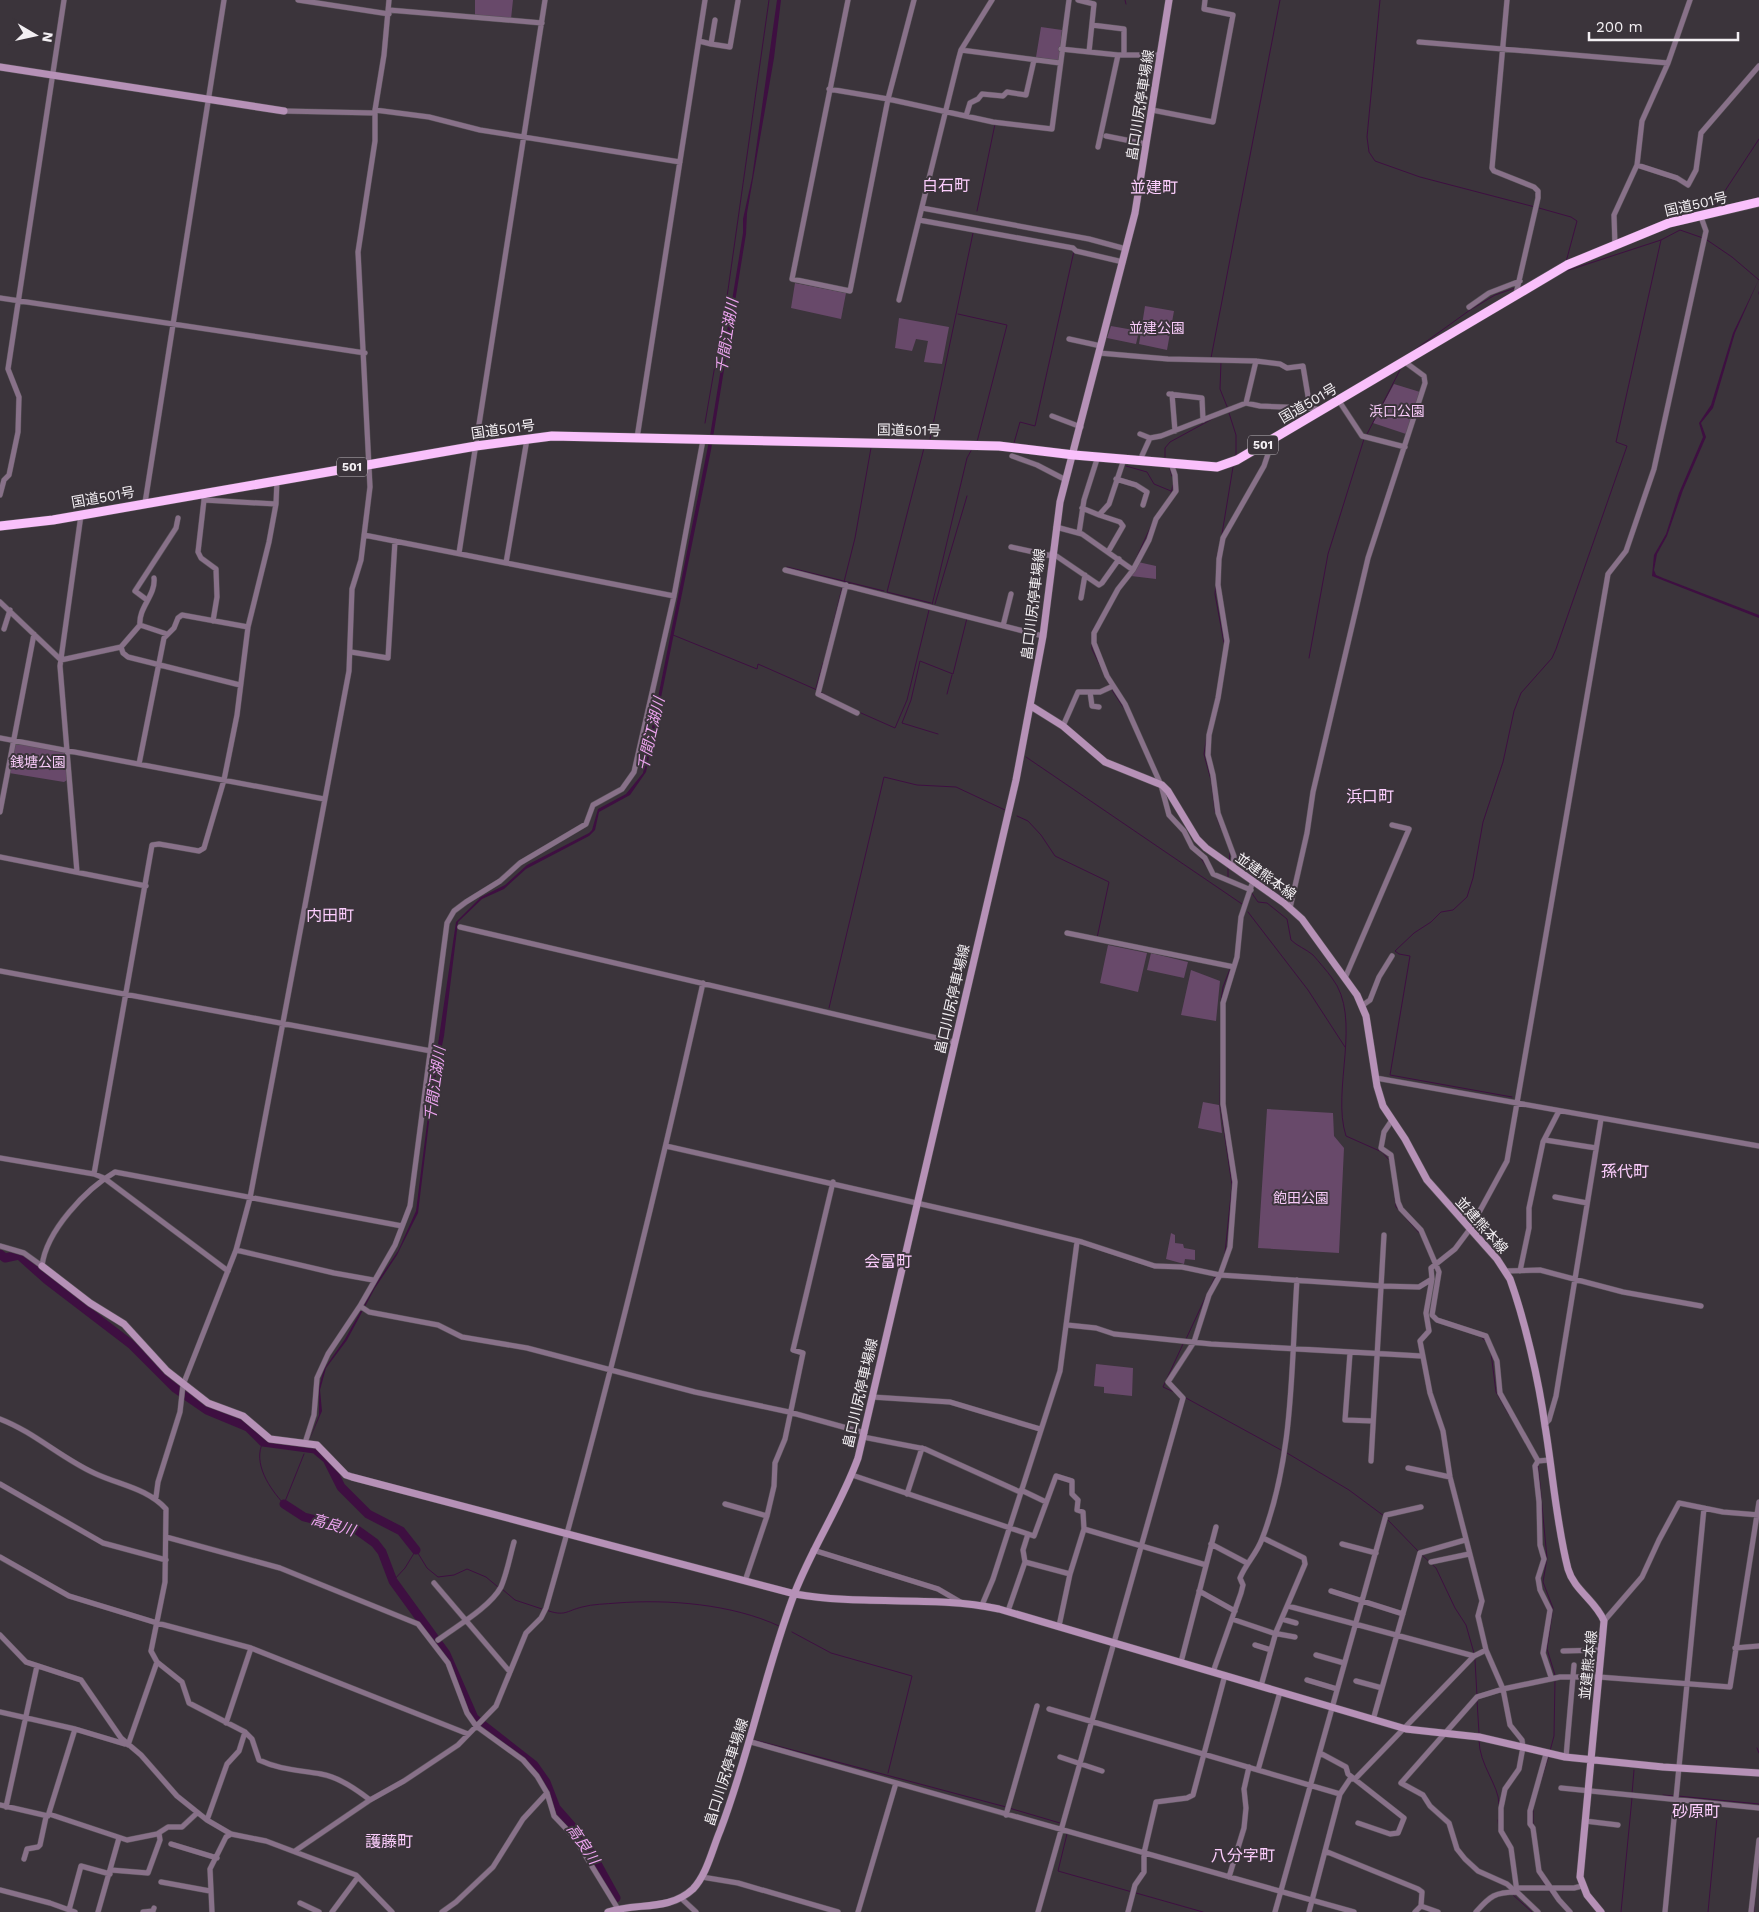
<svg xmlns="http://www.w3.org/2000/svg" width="1759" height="1912" font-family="'Work Sans','Noto Sans JP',sans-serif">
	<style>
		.green { fill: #68496a }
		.water { fill: #3e0f41 }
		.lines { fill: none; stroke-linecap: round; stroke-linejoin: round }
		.stream { stroke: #3e0f41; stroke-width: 1 }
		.river { stroke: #3e0f41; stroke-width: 9 }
		.street-casing { stroke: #585258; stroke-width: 6 }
		.secondary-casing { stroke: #585258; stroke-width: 8 }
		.highway-casing { stroke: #585258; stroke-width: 10 }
		.street { stroke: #887189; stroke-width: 5 }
		.secondary { stroke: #b691b7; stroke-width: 7 }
		.highway { stroke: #f9c0fb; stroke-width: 9 }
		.labels { text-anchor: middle; stroke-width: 4; stroke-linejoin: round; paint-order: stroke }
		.shield { fill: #3b343b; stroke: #bcb7bc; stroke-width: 1 }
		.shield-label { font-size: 12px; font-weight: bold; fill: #f3eff3 }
		.street-label { font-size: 14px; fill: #f3eff3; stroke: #3b343b }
		.park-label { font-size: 14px; fill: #f7caf8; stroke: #3b343b }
		.water-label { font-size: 15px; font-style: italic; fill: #eda4f0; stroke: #3b343b }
		.quarter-label { font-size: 16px; fill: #fbcdfc; stroke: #3b343b }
	</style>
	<rect width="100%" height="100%" fill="#3b343b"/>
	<path class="green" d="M475 0H513L511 19 475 16Z
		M1041 27 1062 30 1059 61 1036 57Z
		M795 283 846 293 841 319 791 308Z
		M1145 306 1174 311 1167 350 1139 344Z
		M899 318 949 327 942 364 924 362 928 341 916 339 912 351 895 348Z
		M1111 326 1139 331 1136 344 1107 338Z
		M1394 384 1420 392 1406 434 1373 423Z
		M1138 562 1156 566V579L1131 576Z
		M15 742 64 752 67 780 64 782 9 773Z
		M1108 945 1147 953 1138 992 1100 983Z
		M1151 953 1188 962 1184 978 1147 970Z
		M1191 970 1220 981 1216 1021 1181 1015Z
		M1203 1102 1219 1105 1222 1133 1198 1128Z
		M1267 1109 1333 1113 1334 1136 1344 1148 1339 1253 1258 1248Z
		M1171 1233 1175 1235V1243L1183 1244 1184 1248 1195 1250V1260L1185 1259 1184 1264 1166 1259Z
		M1096 1364 1133 1368 1132 1396 1104 1393V1387L1094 1386Z"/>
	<path class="water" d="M777 0H781L774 58 747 213 746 234 711 450 646 772 630 795 599 812 595 830 589 836 526 869 504 889 482 899 458 922 444 1036 433 1089 418 1213 397 1255 375 1288 347 1340 326 1368 320 1390 322 1411 309 1441 319 1415V1387L324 1369 345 1339 377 1282 398 1251 416 1211 431 1092 456 922 481 897 505 885 527 865 589 833 592 830 598 809 626 794 643 773 710 436 743 233V219L752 178Z
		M1759 279 1735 333 1713 408 1701 423 1706 437 1683 490 1667 536 1657 554 1654 570 1656 575 1663 578 1759 615V618L1652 576 1654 555 1666 534 1679 493 1703 437 1699 423 1711 405 1733 333Z"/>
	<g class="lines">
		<path class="stream" d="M1125 0 1126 4
			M1380 0 1367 137 1369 152 1375 161 1420 177 1535 207
			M1715 206 1759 139
			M1539 208 1571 217 1577 221 1566 262
			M977 211 995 124
			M1707 240 1732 257 1759 280
			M1566 271 1661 240 1680 230 1703 238
			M1759 292V294
			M958 314 1007 325 977 442
			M1413 351 1470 310 1495 295 1515 288
			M1211 358 1280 0
			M1221 362 1220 389 1228 409
			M1229 413 1236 435V455
			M705 423 728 290 769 0
			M1366 436 1400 370
			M930 439 973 233
			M1014 443 1020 422 1035 426 1074 251
			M924 448 887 592 931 603
			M1165 458V448L1170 442 1214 418
			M1126 466 1147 472 1154 484 1171 491
			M1169 466 1172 476
			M1171 493 1173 485
			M1222 534 1233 467
			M1217 556 1219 548
			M1135 561 1156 515
			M787 567 884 591
			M844 582 855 538 871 448
			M1216 585 1215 594 1224 643
			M935 604 967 496
			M932 605 967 458 972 449
			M1092 631 1098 621
			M673 635 757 669 758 664 817 690
			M1092 637V649L1110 686
			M826 654 842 588
			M1309 658 1328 554 1364 439
			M816 688 823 663
			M1112 690 1125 710
			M820 692 834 699
			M947 694 952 675
			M861 713 895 728 907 700 929 610
			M938 734 902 723 911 700 920 661 953 674 967 618
			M1207 735 1204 754 1211 780 1215 812
			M1026 757 1242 904
			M1017 816 1028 821 1041 835 1055 856 1109 882 1097 938
			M1168 818 1176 825
			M1217 818 1221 829
			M1200 857 1208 869
			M1229 862 1230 853
			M1211 874 1224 881
			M1228 879V868
			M1251 892 1258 902 1267 903 1287 919 1291 940C1297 946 1306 949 1313 955 1319 962 1327 971 1332 978 1363 1018 1331 1090 1346 1136L1382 1152 1389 1160
			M1248 912 1308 990 1345 1047
			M1221 1001 1223 987 1230 969
			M1221 1005 1220 1104 1232 1185 1225 1253
			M829 1008 884 777 917 785 956 787 1005 810
			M1512 1097 1390 1075 1410 956 1399 954 1395 951 1414 933 1431 922 1441 912 1453 910 1467 897 1473 878 1483 822 1503 762 1514 711 1521 693 1552 658 1556 649 1627 446 1616 442 1661 240
			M1393 1184 1396 1207 1421 1235
			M1431 1296 1434 1288
			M1430 1313V1305
			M1431 1317 1439 1323
			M1481 1337 1487 1343
			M1186 1339 1215 1277
			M1491 1353 1496 1392 1509 1415
			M1174 1392 1163 1387 1183 1344
			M1186 1398 1281 1450
			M263 1442C252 1463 270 1489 284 1504L304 1454
			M1287 1453 1349 1490 1384 1516
			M1538 1464 1547 1558 1543 1582 1553 1608 1547 1649 1555 1675
			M1387 1519 1419 1552
			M1422 1555 1436 1568 1455 1608 1466 1625 1474 1653
			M393 1581 405 1568 416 1550 427 1568 438 1577 454 1575 467 1569 486 1577 498 1587
			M502 1589 515 1600 542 1609
			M546 1610C565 1617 566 1611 582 1607 593 1604 606 1604 617 1603 668 1599 732 1604 779 1626
			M792 1632 831 1653 912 1676 888 1773
			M1475 1660 1477 1696
			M1477 1700 1479 1733
			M755 1740 1006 1807
			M1479 1740C1479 1765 1499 1785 1499 1804
			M1757 1748 1759 1753
			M1550 1751 1554 1736 1555 1679
			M1539 1787 1549 1755
			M1632 1794 1634 1770
			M1663 1795 1674 1796
			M1678 1796 1759 1804
			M1009 1808 1060 1823
			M1533 1810V1824
			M1498 1820 1499 1829
			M1067 1834 1058 1871 1132 1892
			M1537 1872 1545 1885
			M1549 1891 1554 1897
			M1136 1893 1203 1912
			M1513 1895 1532 1912
			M1621 1912 1632 1798
			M1708 1912 1718 1807
			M1754 1912 1755 1898"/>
		<path class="river" d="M0 1254 5 1258 19 1255 47 1280 132 1345 175 1388 207 1410 248 1427 263 1442 315 1449 327 1459 341 1487 368 1514 401 1531 416 1550
			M284 1504 304 1517 357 1530 375 1543 382 1552 393 1581 446 1654 474 1718 534 1765 546 1782 556 1808 584 1840 616 1898"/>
		<g class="street-casing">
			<path id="street" d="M298 0 389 14
				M848 0 792 279 850 291 888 99 914 0
				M1078 0 1094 4 1089 52
				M1507 0 1492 168 1494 171 1534 187 1538 191V198L1516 294
				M389 10 542 23
				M1092 25 1124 29V55
				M699 41 711 44 715 20
				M1419 42 1668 63
				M711 44 730 47 738 1
				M1061 49 1118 55H1160
				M961 50 1060 63
				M829 89 888 99 993 122 1052 129 1069 0
				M375 110 429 117 480 130 680 162
				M1152 110 1213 122 1233 15 1204 9 1205 0
				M284 111 374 113
				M966 116 970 103 978 99 982 94 1003 96 1007 92 1026 95 1034 60
				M1106 136 1146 144
				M1098 147 1118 55
				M1637 165 1677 178 1688 185 1696 170 1701 133 1759 66
				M922 208 1089 239 1126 249
				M919 220 1073 248 1076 251 1123 262
				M1615 246 1614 215 1637 165 1642 121 1668 63 1690 0
				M0 298 365 353
				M899 300 958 61 961 50 992 0
				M1469 307 1489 293 1520 281
				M1069 339 1101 346
				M1099 353 1168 359 1256 361 1280 364 1287 368 1303 366 1310 408 1322 410
				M1169 394 1202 398 1203 420
				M1172 394 1175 431
				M1339 401 1362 436 1405 447
				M1246 403 1260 406 1310 408
				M1052 416 1081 427
				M1140 434 1150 438
				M637 438 705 0
				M527 439 506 563 674 596
				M1012 456 1037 465 1066 480
				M1140 460 1150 438 1161 436 1246 403 1256 361
				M1171 463 1175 475 1176 491 1156 519 1149 540 1133 570 1118 589 1094 633V643L1107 676 1125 704 1161 785 1169 815 1184 831 1192 847 1205 858 1213 874 1251 890
				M1116 479 1136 485 1147 492 1143 505
				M0 495 4 480 9 475 18 432 19 397 8 369 64 0
				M204 498V500L276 504
				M204 500 198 552 201 558 216 569 217 597 213 621
				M145 503 224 0
				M1082 508 1099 515
				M1056 527 1082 534 1133 570
				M1079 533 1084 500 1098 456
				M364 535 506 563
				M1011 547 1052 556
				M1108 552 1123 526 1120 522 1099 515 1109 504 1124 459
				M459 553 545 0
				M1052 553 1099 585 1102 583 1119 559
				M785 570 1043 636
				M846 585 818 694 857 713
				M1081 598 1085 575
				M147 600 135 591 176 528 178 518
				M0 602 61 660
				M140 625C138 608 156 595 154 578
				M1003 626 1011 594
				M4 629 10 610
				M121 647 123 653 128 657 240 685
				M351 652 388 658 395 541
				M61 660 121 647 140 625 167 634
				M1090 692 1092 706 1099 707
				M1063 726 1078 692H1100L1113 686
				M0 738 324 799
				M139 764 164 638 174 628 178 618 182 615 248 627
				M0 812 34 634
				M0 857 146 886
				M1233 867 1234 856 1218 813 1213 775 1208 755 1209 735 1218 698 1227 641 1218 585 1219 559 1223 538 1264 466 1268 454V442
				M77 872 60 666 81 515
				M1290 908 1307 833 1313 792 1368 558 1425 383 1424 376 1405 362
				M460 927 954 1042
				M1067 933 1234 967
				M0 971 431 1051
				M1345 978 1409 829 1392 825
				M1363 1005 1370 1000 1379 977 1392 956
				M1376 1078 1759 1146
				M1392 1120 1384 1132 1381 1148 1391 1155 1398 1202 1401 1209 1421 1230 1439 1272 1432 1315 1437 1320 1486 1336 1497 1361 1500 1393 1538 1461 1549 1460
				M1545 1140 1596 1148
				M666 1146 1000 1222 1082 1242 1155 1266 1182 1267 1220 1275 1381 1286 1419 1287 1432 1279
				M0 1158 94 1174 104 1178 228 1271
				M94 1174 152 845 159 844 199 851 204 848 224 780 237 715 248 627 269 542 276 504 277 480
				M1555 1197 1587 1203
				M0 1246 24 1253 42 1266C46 1231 86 1189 115 1172L402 1226
				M236 1250 334 1273 373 1280
				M1505 1271 1540 1270 1623 1292 1701 1306
				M1520 1271 1529 1228V1208L1543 1142 1559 1111
				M360 1306 369 1312 438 1325 462 1337 527 1348 695 1392 789 1412 865 1433
				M1067 1325 1096 1328 1114 1334 1211 1344 1421 1356
				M1350 1353 1345 1420 1373 1421
				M872 1397 950 1402 1040 1429
				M0 1419C34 1432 61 1458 94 1473 119 1485 147 1488 166 1509L165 1582 151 1651 157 1662 182 1682 189 1703 245 1732 252 1739 259 1760C280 1770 299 1770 321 1774 339 1777 356 1789 370 1800
				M1545 1424 1549 1420 1556 1396 1601 1119
				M863 1437 925 1449 1020 1492
				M305 1443 314 1415 317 1378 328 1354 360 1306 395 1245 410 1206 447 923 454 911 466 902 500 881 520 863 586 824 593 805 622 789 634 772 674 596 703 440
				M1371 1461 1384 1235
				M1538 1461 1535 1466 1539 1502 1540 1545 1544 1559 1538 1578 1540 1590 1550 1610 1543 1653 1551 1677
				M1408 1468 1450 1477
				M852 1475 1034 1536 1056 1476 1072 1481V1494L1078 1500 1077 1510 1083 1512 1084 1529 1206 1565
				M0 1484 103 1543 166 1560
				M1021 1490 1046 1502
				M907 1494 922 1448
				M156 1497 158 1482 180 1412 183 1385 236 1250 250 1198 349 671 352 589 361 560 370 487 358 252 375 141V110L384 55 389 0
				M725 1504 767 1516
				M1028 1534 1023 1550 1025 1562 1070 1574 1084 1529
				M166 1537 280 1568 418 1624 448 1663 467 1713 476 1726 523 1760 537 1776 547 1793 554 1816 574 1837 618 1909
				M1211 1544 1247 1563
				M1342 1544 1376 1553
				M813 1550 938 1589 962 1603
				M0 1557 69 1596 157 1623 251 1648 468 1734
				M1431 1562 1469 1554
				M745 1581 767 1516 774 1486 775 1463 785 1439 803 1353 793 1350 833 1182
				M434 1583 510 1672
				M1199 1591 1235 1611
				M1331 1591 1403 1614
				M982 1605 993 1579 1060 1371 1077 1242
				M1288 1606 1474 1656
				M1008 1611 1025 1562
				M1232 1619 1273 1633 1295 1637
				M1282 1619 1296 1623
				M1604 1621 1642 1577 1659 1540 1679 1503 1723 1512 1759 1515
				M1059 1626 1070 1574
				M0 1635 26 1662 81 1680 121 1738 141 1755 177 1796 207 1820 231 1834 266 1841 356 1875 392 1912
				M438 1640C457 1626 490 1607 501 1587 507 1573 510 1556 514 1542
				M1255 1645 1271 1650
				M1735 1648 1759 1646
				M1563 1651 1602 1650
				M1316 1655 1344 1663
				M1181 1662 1216 1527
				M1213 1672 1241 1593 1243 1585 1240 1578C1246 1563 1256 1555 1262 1539 1294 1456 1291 1367 1297 1280
				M1307 1680 1337 1689
				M1356 1681 1382 1688
				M1261 1686 1276 1632 1305 1564 1304 1558 1263 1538
				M1049 1709 1340 1794
				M0 1712 75 1729 125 1744
				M1373 1720 1420 1553 1465 1540
				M226 1723 251 1648
				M751 1742 1354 1912
				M128 1745 157 1662
				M1320 1753 1346 1767 1348 1774 1404 1818 1398 1833 1390 1834 1358 1823
				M1546 1754 1530 1811V1824L1533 1828 1539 1871 1559 1900 1570 1912
				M1060 1757 1102 1771
				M1566 1757 1574 1665
				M1258 1770 1280 1692
				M1561 1788 1759 1808
				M0 1805 48 1816 75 1729
				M6 1807 37 1666
				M49 1814 127 1840 157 1834 168 1827H182L197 1813
				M1006 1815 1037 1706
				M207 1820 227 1764 239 1751 245 1732
				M1585 1821 1618 1825
				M171 1844 217 1858
				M295 1851 370 1800 404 1781 458 1745 496 1706 526 1633 541 1618 546 1608C605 1402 656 1192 703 983
				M1325 1851 1418 1889 1422 1892 1421 1906
				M24 1859 27 1849 38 1847 40 1845 46 1817
				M111 1870 148 1873 160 1840 159 1833
				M702 1877 738 1883 838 1912
				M1229 1877 1244 1828 1246 1808 1244 1789 1249 1767
				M161 1882 210 1891
				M1516 1888H1574L1582 1886
				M0 1890 50 1903 75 1912
				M1516 1892 1507 1884 1478 1871 1465 1859 1457 1849 1449 1823 1430 1806 1423 1795 1401 1783 1477 1697 1503 1689 1560 1677H1599L1730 1687 1759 1502
				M682 1899 696 1912
				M300 1903 319 1912
				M69 1910 81 1866 110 1874
				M98 1912 119 1838
				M143 1912 153 1911 154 1908
				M212 1912 210 1869 226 1837 231 1834
				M332 1912 358 1877
				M442 1912 456 1902 493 1867 523 1819 547 1793
				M858 1912 896 1783
				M1038 1912 1183 1398 1168 1382 1194 1342 1209 1295 1220 1275 1230 1247 1235 1182 1223 1104V1003L1237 957 1241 917 1253 881
				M1128 1912 1135 1885 1144 1872V1853L1156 1802 1187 1798 1193 1795 1225 1675
				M1275 1912 1386 1515 1421 1507
				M1309 1912 1340 1794 1350 1779H1355L1474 1656 1486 1650
				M1415 1912 1421 1906 1438 1912
				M1476 1912C1490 1896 1495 1892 1517 1892
				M1538 1912 1517 1892 1511 1848 1501 1831V1808L1505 1789 1519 1769 1523 1747 1522 1740 1510 1725 1503 1689 1486 1650 1478 1616 1482 1601 1450 1477 1443 1431 1430 1393 1420 1341 1429 1331 1426 1313 1432 1279 1431 1268 1455 1249 1470 1229 1507 1161 1608 574 1626 551 1654 469 1706 231 1701 217
				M1665 1912 1704 1508
				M1751 1912 1759 1840"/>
		</g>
		<g class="secondary-casing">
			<path id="secondary" d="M0 67 284 111
				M1031 706 1063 726 1105 762 1162 785 1168 791 1197 839 1206 848 1284 903 1302 919 1357 995 1366 1016 1377 1086 1383 1106 1405 1139 1427 1180 1497 1259 1510 1279C1525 1321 1539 1381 1545 1426 1553 1474 1556 1522 1568 1569 1574 1590 1596 1601 1604 1621L1580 1877 1587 1895 1601 1912
				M42 1266 90 1303 124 1324 167 1371 208 1403 243 1416 270 1439 317 1445 346 1475 352 1477 795 1594C862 1606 932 1595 999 1609L1406 1729 1479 1737 1565 1757 1663 1767 1759 1773
				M608 1912C637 1902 668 1912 693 1889 707 1874 712 1850 720 1831 750 1753 765 1670 795 1592 813 1546 841 1505 858 1458L1016 780 1043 636 1060 502 1135 213 1169 0"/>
		</g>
		<g class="highway-casing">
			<path id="highway" d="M0 526 53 520 476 446 552 436 999 446 1074 455 1217 467 1237 460 1567 265 1669 223 1759 202"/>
		</g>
		<use href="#street" class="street"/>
		<use href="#secondary" class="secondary"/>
		<use href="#highway" class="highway"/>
	</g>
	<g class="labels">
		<g class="shield">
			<rect x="1248" y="435.5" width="30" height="19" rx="4"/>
			<rect x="337" y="457.5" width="30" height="19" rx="4"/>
		</g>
		<g class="shield-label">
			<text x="1263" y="449">501</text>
			<text x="352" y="471">501</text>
		</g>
		<g class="street-label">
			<text transform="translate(1140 105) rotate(-81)" y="5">畠口川尻停車場線</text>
			<text transform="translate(1696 204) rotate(-13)" y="5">国道501号</text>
			<text transform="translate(1308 403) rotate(-30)" y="5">国道501号</text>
			<text transform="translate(503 429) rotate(-8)" y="5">国道501号</text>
			<text transform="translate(909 430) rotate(1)" y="5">国道501号</text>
			<text transform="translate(103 497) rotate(-10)" y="5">国道501号</text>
			<text transform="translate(1033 604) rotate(-83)" y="5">畠口川尻停車場線</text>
			<text transform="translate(1266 876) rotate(35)" y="5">並建熊本線</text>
			<text transform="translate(952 999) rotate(-77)" y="5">畠口川尻停車場線</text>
			<text transform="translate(1482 1225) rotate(48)" y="5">並建熊本線</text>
			<text transform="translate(860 1393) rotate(-77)" y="5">畠口川尻停車場線</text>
			<text transform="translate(1588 1665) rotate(-84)" y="5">並建熊本線</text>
			<text transform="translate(726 1772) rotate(-72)" y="5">畠口川尻停車場線</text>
		</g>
		<g class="park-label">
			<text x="1157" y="333">並建公園</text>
			<text x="1397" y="416">浜口公園</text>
			<text x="38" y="767">銭塘公園</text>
			<text x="1301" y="1203">飽田公園</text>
		</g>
		<g class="water-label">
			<text transform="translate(727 336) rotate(-81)" y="5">千間江湖川</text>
			<text transform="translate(651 734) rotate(-77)" y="5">千間江湖川</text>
			<text transform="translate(435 1084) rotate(-82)" y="5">千間江湖川</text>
			<text transform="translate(333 1525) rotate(16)" y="5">高良川</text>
			<text transform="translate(583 1844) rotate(56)" y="5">高良川</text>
		</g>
		<g class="quarter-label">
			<text x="946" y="191">白石町</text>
			<text x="1154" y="193">並建町</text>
			<text x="1370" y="802">浜口町</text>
			<text x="330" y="921">内田町</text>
			<text x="1625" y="1177">孫代町</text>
			<text x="888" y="1267">会富町</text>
			<text x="1696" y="1817">砂原町</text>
			<text x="389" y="1847">護藤町</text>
			<text x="1243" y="1861">八分字町</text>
		</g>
	</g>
	<g transform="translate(35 35) rotate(99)" stroke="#3b343b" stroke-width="4" paint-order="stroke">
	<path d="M0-4L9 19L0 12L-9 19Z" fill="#f3eff3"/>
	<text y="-8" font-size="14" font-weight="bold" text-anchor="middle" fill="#f3eff3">N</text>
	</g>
	<path d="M1589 32v8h149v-8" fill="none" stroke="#f3eff3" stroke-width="2.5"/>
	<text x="1596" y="32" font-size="15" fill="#f3eff3" stroke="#3b343b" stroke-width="4" paint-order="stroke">200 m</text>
</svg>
